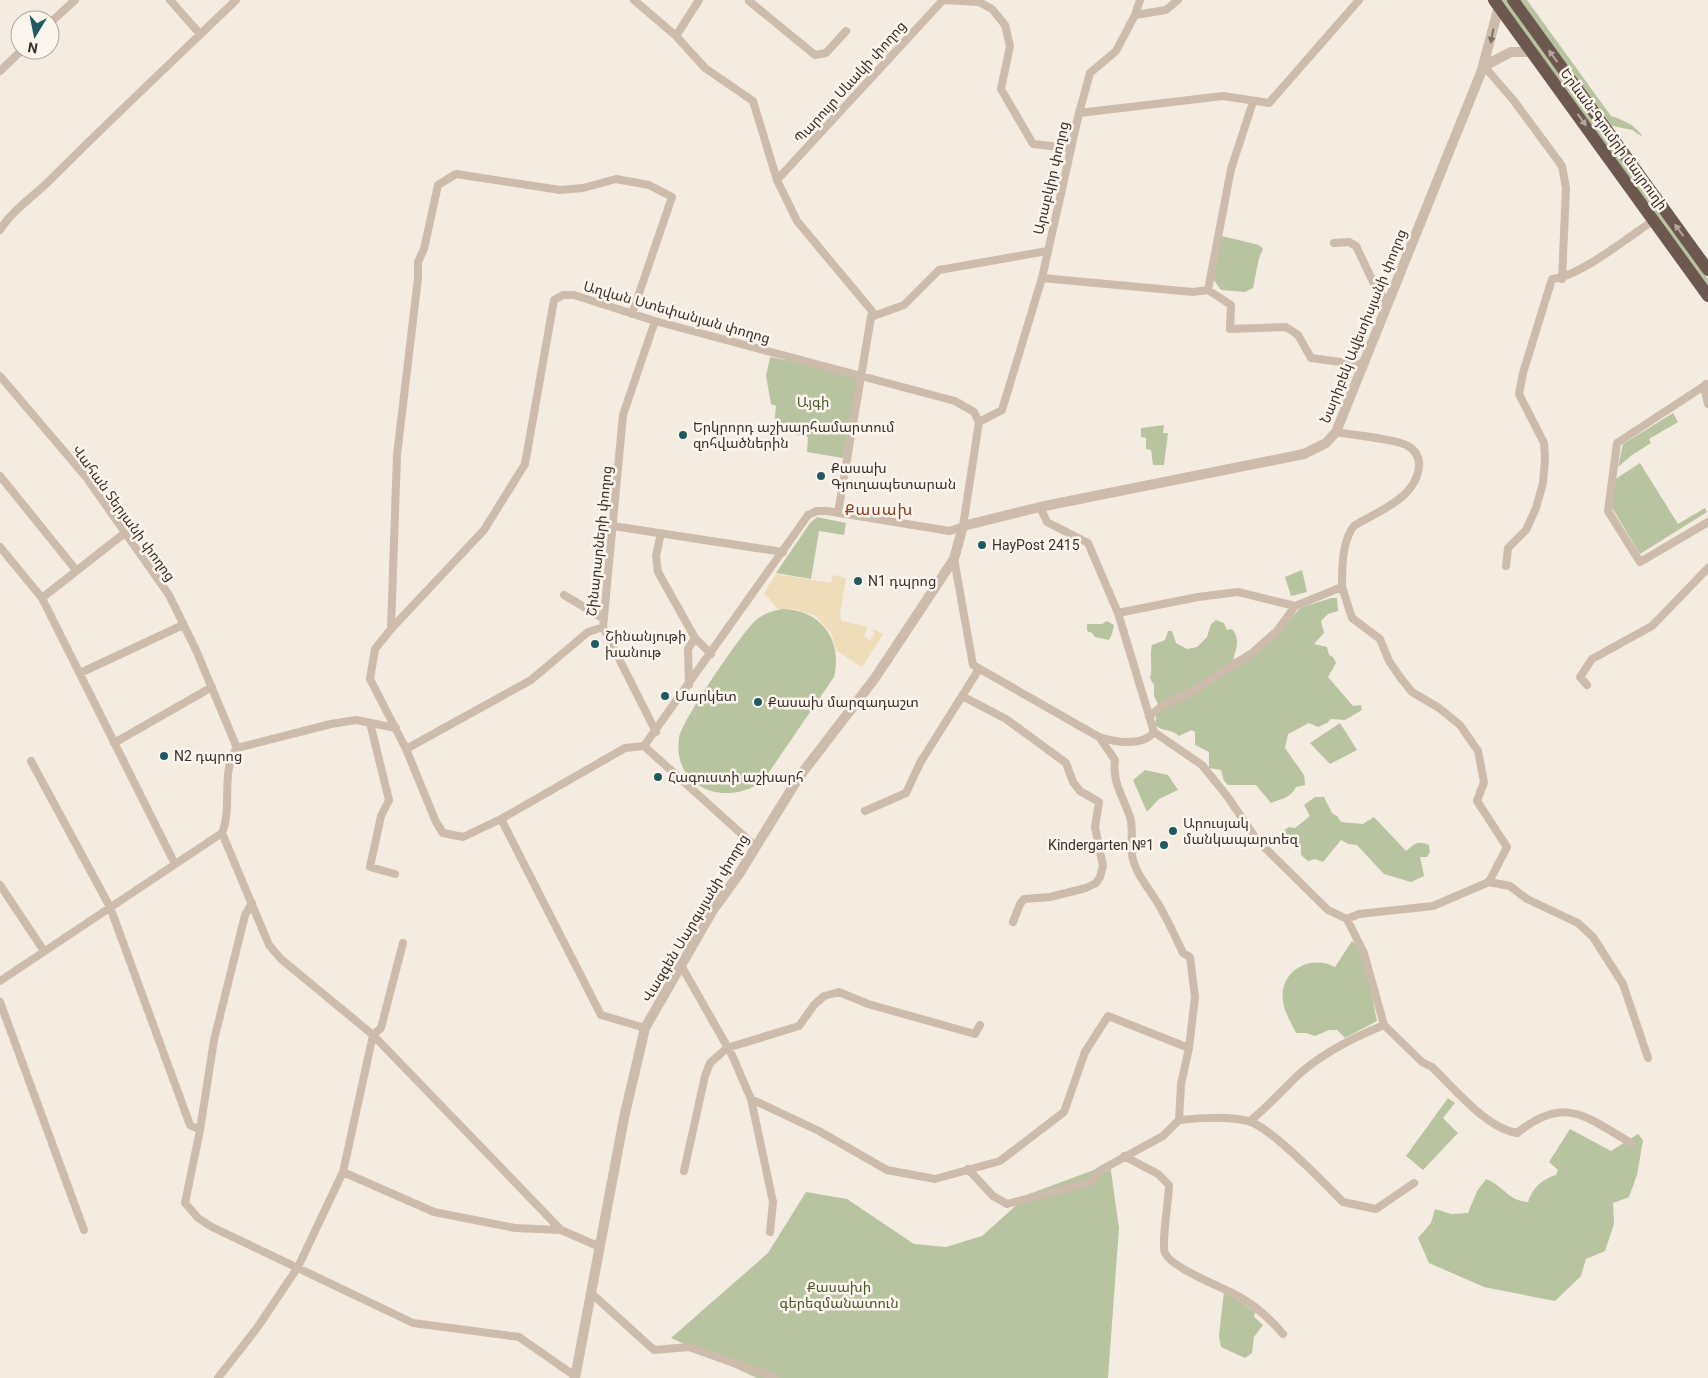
<svg xmlns="http://www.w3.org/2000/svg" width="1708" height="1378" font-family="Roboto,'Noto Sans Armenian',sans-serif">
	<style>
		.green { fill: #b8c4a0 }
		.sand { fill: #efdcb8 }
		.lines { fill: none; stroke-linecap: round; stroke-linejoin: round }
		.minor { stroke: #cdbbac; stroke-width: 8 }
		.tertiary { stroke: #cdbbac; stroke-width: 10 }
		.trunk { stroke: #6c584f; stroke-width: 12 }
		.oneway { fill: #7d6f65 }
		.oneway2 { fill: #b4a69e }
		.poi-dot { fill: #1f5a5e; stroke: #fbf5ee; stroke-width: 2 }
		.labels { text-anchor: middle; stroke-width: 5; stroke-linejoin: round; paint-order: stroke }
		.street-label { font-size: 14px; fill: #3b302b; stroke: #fbf5ee }
		.park-label { font-size: 14px; fill: #4a5a2e; stroke: #fbf5ee }
		.poi-label { font-size: 14px; fill: #3b302b; stroke: #fbf5ee; text-anchor: start }
		.quarter-label { font-size: 16px; letter-spacing: 1px; fill: #8c3b22; stroke: #fbf5ee }
	</style>
	<rect width="100%" height="100%" fill="#f4ebe1"/>
	<path class="green" d="M1500 0H1508L1708 279V289Z
		M1520 0H1527L1611 116C1625 121 1634 124 1643 137L1632 130 1608 125Z
		M1222 236 1259 245 1263 249 1259 258 1253 288 1245 292 1221 290 1213 279Z
		M770 357 859 374 843 458 807 452 808 437 774 430 776 406 771 404 766 376Z
		M1673 413 1678 422 1649 439 1651 443 1632 455 1618 467 1623 444Z
		M1164 425 1163 433H1168L1164 465H1153L1151 450 1146 449V438L1141 437V428Z
		M1640 463 1678 524 1705 508 1707 512 1640 554 1611 506 1614 480Z
		M817 517 846 523 844 535 819 531 811 579 776 573 810 523Z
		M1302 570 1307 592 1291 596 1285 577Z
		M1331 598H1337L1338 611 1328 614 1321 621 1324 633 1314 644 1327 647 1329 655 1333 657 1336 663 1328 677 1353 706 1361 705 1362 710 1345 720 1331 719 1327 723 1318 727 1309 723 1288 734 1285 748 1304 775 1305 785 1296 787C1291 798 1281 799 1271 803L1256 785H1228L1224 781 1221 770 1209 768V752L1195 745V732L1192 730 1179 736C1172 729 1163 732 1155 725L1158 704 1154 696V685L1150 678C1153 667 1149 656 1152 645L1165 640 1168 631H1172L1176 643 1187 649 1197 647 1207 637 1211 624 1216 620 1224 623 1227 630 1232 629C1240 638 1237 648 1233 659L1251 656 1280 630 1300 608Z
		M783 609C821 610 843 640 834 677L763 781C726 808 672 788 679 738 681 722 739 637 753 623 761 614 772 611 783 609Z
		M1107 621 1114 625 1112 634 1109 640 1095 637 1092 633 1087 631V624H1102Z
		M1340 723 1357 750 1330 764 1310 743Z
		M1145 770 1168 775 1178 790 1159 799 1147 812 1133 780Z
		M1315 797H1324L1332 813 1337 816 1341 822 1363 824 1374 817 1406 851C1414 844 1418 840 1429 845L1430 852 1427 857H1420L1424 876 1411 882 1384 874 1357 845 1348 844 1341 840 1323 862 1315 859 1308 861 1301 855V849L1289 845 1279 834 1289 827 1295 828 1310 816 1304 805Z
		M1352 941C1366 952 1373 1003 1377 1021L1345 1038 1337 1030H1329L1315 1036 1306 1033H1296C1292 1024 1284 1012 1283 1001 1279 971 1310 954 1335 967Z
		M1448 1098 1455 1103 1443 1118 1458 1133 1423 1170 1406 1156Z
		M1570 1129 1611 1151 1638 1134 1643 1140 1637 1175 1629 1197 1613 1203 1614 1224 1605 1251 1586 1259 1581 1276 1555 1301 1484 1287 1429 1263 1418 1238 1431 1223 1435 1209 1451 1214 1468 1213 1477 1191 1486 1179C1504 1186 1508 1201 1528 1202 1533 1187 1541 1180 1556 1175L1558 1170 1549 1162Z
		M1110 1164 1119 1228 1108 1378H757L671 1338 768 1253 806 1192 847 1199 914 1244 946 1247 982 1236 1029 1194Z
		M1224 1291 1255 1312 1254 1317 1263 1325 1254 1337 1252 1353 1245 1358 1221 1347 1219 1336Z"/>
	<path class="sand" d="M776 574 831 583 833 575 846 578 840 614 841 621 865 626 867 629 864 636 870 641 874 634 873 629 883 634 862 667 837 651 831 633 816 616 794 609H778L764 593Z"/>
	<g class="lines">
		<path class="minor" d="M170 0 200 34
			M634 0 676 36 705 68 753 101 777 180 797 221 872 311 838 513
			M943 0 979 2 992 9 1005 25 1010 46 1001 89 1033 144 1070 148
			M749 1 815 55 826 53 846 31
			M1135 15 1140 0
			M50 23 75 0
			M676 36 699 0
			M1484 66 1514 101 1562 166 1566 188 1562 279
			M0 71 22 50
			M1079 113 1090 73 1116 51 1135 15 1166 10 1178 0
			M777 180 943 0
			M0 230C13 209 36 195 53 177 113 117 175 59 236 0
			M1334 243 1349 242 1356 246 1375 286 1388 304
			M1042 278 1193 292 1208 290 1231 305 1230 329 1286 327 1298 335 1311 358 1363 365
			M1208 290 1231 169 1253 102
			M563 295H574L655 321 955 401 974 412 979 422 963 526 950 531 827 511H817L808 515 644 746 625 748 501 819 463 837 443 833 436 822 406 749 370 679 375 649 391 629 484 530 525 464 554 300Z
			M871 317 904 305 939 270 1047 251
			M0 376 86 477 169 595 196 650 237 748
			M1706 384 1704 386 1708 404
			M1704 386 1617 443 1608 511 1640 562 1708 522
			M979 422 1002 410 1042 278 1079 113 1223 96 1269 103 1359 0
			M0 476 76 570
			M1040 507 1047 522 1088 543 1118 613 1154 732
			M613 526 783 552
			M661 533 656 556 658 572 695 638 711 654
			M0 547 42 598 175 864
			M954 559 973 665 1099 737C1114 742 1143 747 1154 732
			M1506 566 1508 548 1526 530 1536 508 1543 483 1545 459 1544 443 1519 394 1523 373 1552 279C1579 277 1630 236 1654 220
			M1342 587 1352 618 1380 639 1389 661 1400 677 1412 692 1439 708 1460 725 1478 751 1484 782 1477 801 1507 847 1489 882 1433 906 1359 914 1347 919
			M564 595 604 619
			M42 598 126 532
			M1118 613 1198 597 1238 592 1295 606 1342 587C1342 569 1342 540 1354 526 1370 516 1390 508 1404 495 1417 483 1428 458 1408 446 1398 439 1351 435 1336 432
			M603 627 623 415 655 321
			M603 627 656 732
			M391 629 397 455 418 278V262L424 249 438 185 456 174 560 190 583 188 616 179 649 185 672 197 632 314
			M80 673 183 625
			M689 685 688 649 695 638
			M1587 685 1580 677 1592 659 1652 626 1708 568
			M962 696 1006 719 1066 763 1073 782 1080 791 1099 802 1095 827 1103 866 1100 877 1096 883 1086 888 1050 897 1024 899 1020 904 1013 922
			M1149 717 1163 705 1189 693 1252 653 1277 631 1295 606
			M370 723 389 800 381 816 370 867 395 874
			M1154 732 1202 765 1227 796 1257 840 1328 910 1347 919
			M1099 737 1115 760C1112 783 1123 796 1130 817 1134 830 1130 842 1132 855 1135 873 1148 887 1157 902 1167 918 1175 936 1183 953L1190 957 1195 997 1189 1048 1181 1084 1179 1120
			M114 743 212 687
			M644 746 755 846
			M237 748 331 724 356 720 396 728
			M406 749 531 680 588 632 603 627
			M31 761 110 907 190 1125 200 1130
			M865 811 906 793 920 763 979 669
			M501 819 601 1015 645 1028
			M222 833 269 945 281 959 373 1035 561 1230 600 1247
			M1489 882 1510 886 1527 899 1578 923 1593 937 1623 984 1648 1058
			M0 885 44 951
			M252 903 245 915 214 1040 200 1130 185 1203 198 1218 212 1227 413 1323 519 1337 575 1376
			M682 967 732 1055 751 1099 773 1202 770 1232
			M0 981 222 833C233 807 220 771 237 748
			M0 1002 84 1230
			M1384 1025 1422 1062 1432 1067C1455 1089 1486 1128 1517 1133 1565 1095 1585 1116 1631 1143
			M751 1099 819 1131 887 1170 935 1179 1000 1161 1064 1112 1085 1052 1108 1016 1189 1048
			M1250 1121C1266 1108 1280 1093 1295 1078 1320 1054 1352 1038 1384 1025L1364 953 1347 919
			M1124 1156 1158 1174 1169 1185C1169 1199 1161 1244 1165 1253 1172 1269 1226 1288 1243 1299 1258 1308 1272 1321 1283 1334
			M968 1169 993 1196 1007 1204 1091 1182 1099 1171 1163 1136 1179 1120C1202 1118 1225 1116 1248 1121 1270 1126 1325 1184 1343 1202L1376 1209 1414 1183
			M684 1171 705 1076 710 1063 727 1048 799 1026 814 1005 824 996 839 992 868 1004 975 1034 980 1025
			M343 1172 434 1212 515 1228 561 1230
			M591 1293 654 1350 689 1347 776 1378
			M218 1378 257 1328 298 1267 343 1172 373 1035 381 1028 403 943"/>
		<path class="tertiary" d="M1484 66 1511 52H1532
			M575 1378 624 1118 645 1028 713 910 739 874 799 777 875 678 954 559 963 526 1040 507 1304 454 1326 443 1336 432 1482 70 1499 6"/>
		<path class="trunk" d="M1494 0 1708 296
			M1513 0 1708 270"/>
	</g>
	<defs><path id="oneway-solid" d="M-6-.8H1V-3.2L6.5 0L1 3.2V.8H-6Z" transform="scale(1.25)"/></defs>
	<use class="oneway" href="#oneway-solid" transform="translate(1492 36) rotate(101)"/>
	<g class="oneway2">
		<use href="#oneway-solid" transform="translate(1553 56) rotate(-126)"/>
		<use href="#oneway-solid" transform="translate(1582 120) rotate(54)"/>
		<use href="#oneway-solid" transform="translate(1679 230) rotate(-126)"/>
	</g>
	<g class="poi-dot">
		<circle cx="683" cy="435" r="5"/>
		<circle cx="821" cy="476" r="5"/>
		<circle cx="982" cy="545" r="5"/>
		<circle cx="858" cy="581" r="5"/>
		<circle cx="595" cy="644" r="5"/>
		<circle cx="665" cy="696" r="5"/>
		<circle cx="758" cy="702" r="5"/>
		<circle cx="164" cy="756" r="5"/>
		<circle cx="658" cy="777" r="5"/>
		<circle cx="1173" cy="831" r="5"/>
		<circle cx="1164" cy="845" r="5"/>
	</g>
	<g class="labels">
		<g class="street-label">
			<text transform="translate(850 82) rotate(-48)" y="5">Պարույր Սևակի փողոց</text>
			<text transform="translate(1614 139) rotate(54)" y="5">Երևան-Գյումրի մայրուղի</text>
			<text transform="translate(1051 178) rotate(-77)" y="5">Արաբկիր փողոց</text>
			<text transform="translate(677 312) rotate(16)" y="5">Աղվան Ստեփանյան փողոց</text>
			<text transform="translate(1363 326) rotate(-68)" y="5">Նարիբեկ Ավետիսյանի փողոց</text>
			<text transform="translate(124 513) rotate(54)" y="5">Վահան Տերյանի փողոց</text>
			<text transform="translate(599 541) rotate(-84)" y="5">Շինարարների փողոց</text>
			<text transform="translate(695 918) rotate(-59)" y="5">Վազգեն Սարգսյանի փողոց</text>
		</g>
		<g class="park-label">
			<text x="813" y="407">Այգի</text>
			<text x="839" y="1292">Քասախի<tspan x="839" dy="16">գերեզմանատուն</tspan></text>
		</g>
		<g class="poi-label">
			<text x="693" y="432">Երկրորդ աշխարհամարտում<tspan x="693" dy="16">զոհվածներին</tspan></text>
			<text x="831" y="473">Քասախ<tspan x="831" dy="16">Գյուղապետարան</tspan></text>
			<text x="992" y="550">HayPost 2415</text>
			<text x="868" y="586">N1 դպրոց</text>
			<text x="605" y="641">Շինանյութի<tspan x="605" dy="16">խանութ</tspan></text>
			<text x="675" y="701">Մարկետ</text>
			<text x="768" y="707">Քասախ մարզադաշտ</text>
			<text x="174" y="761">N2 դպրոց</text>
			<text x="668" y="782">Հագուստի աշխարհ</text>
			<text x="1183" y="828">Արուսյակ<tspan x="1183" dy="16">մանկապարտեզ</tspan></text>
			<text x="1154" y="850" text-anchor="end">Kindergarten №1</text>
		</g>
		<g class="quarter-label">
			<text x="879" y="515">Քասախ</text>
		</g>
	</g>
	<g transform="translate(35 35) rotate(190)"><circle r="24" fill="#fbf5ee" stroke="#aea6a0"/>
	<path d="M0-4L9 19L0 12L-9 19Z" fill="#1f5a5e"/>
	<text y="-8" font-size="14" font-weight="bold" text-anchor="middle" fill="#3b302b">N</text>
	</g>
</svg>
